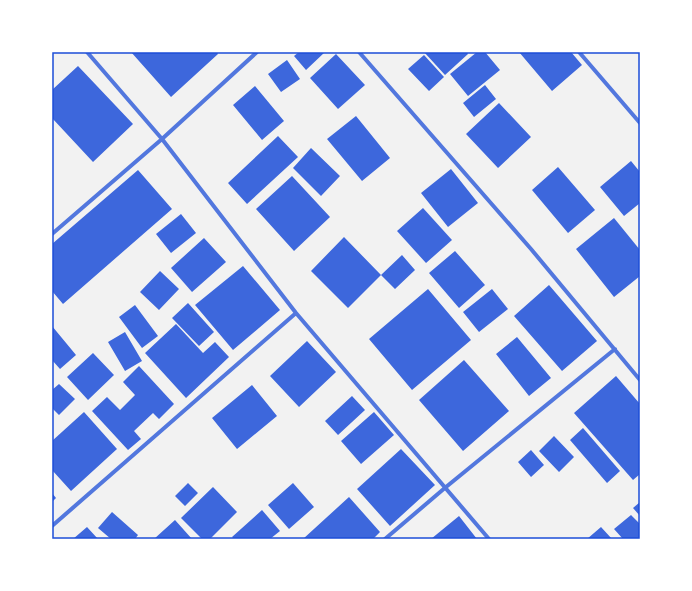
<svg xmlns="http://www.w3.org/2000/svg" width="692" height="591" font-family="Arial,sans-serif">
	<style>
		.building { fill: #3d67dc }
		.lines { fill: none; stroke-linecap: round; stroke-linejoin: round }
		.minor { stroke: #5277de; stroke-width: 4 }
		.neatline { fill: none; stroke: #1d4ed8; stroke-width: 1.5 }
	</style>
	<rect width="100%" height="100%" fill="#f2f2f2"/>
	<path class="building" d="M131 52H217L218 54 171 97Z
		M299 52H325L306 70 294 56Z
		M424 52H467L468 54 445 75Z
		M477 52H485L500 70 468 96 450 74Z
		M519 52H571L582 65 552 91Z
		M336 54 365 85 338 109 310 78Z
		M424 55 444 77 429 91 408 69Z
		M287 60 300 79 281 92 268 74Z
		M78 66 133 124 93 162 52 118V90Z
		M485 85 496 99 474 117 463 103Z
		M255 86 284 121 262 140 233 105Z
		M499 103 531 137 498 168 466 134Z
		M356 116 390 158 362 181 327 139Z
		M278 136 298 157 247 204 228 183Z
		M311 148 340 176 321 196 293 168Z
		M631 161 640 172V203L624 216 600 187Z
		M558 167 595 210 568 233 532 190Z
		M451 169 478 203 448 227 421 193Z
		M138 170 172 209 63 304 52 291V244Z
		M292 176 330 217 294 251 256 209Z
		M423 208 452 240 426 263 397 231Z
		M181 214 196 233 171 253 156 234Z
		M614 218 640 250V276L614 297 576 249Z
		M344 237 381 275 348 308 311 271Z
		M204 238 226 262 192 292 171 268Z
		M455 251 485 285 459 308 429 273Z
		M402 255 415 270 395 289 381 275Z
		M243 266 280 310 233 350 195 305Z
		M160 271 179 289 159 310 140 292Z
		M549 285 597 341 562 371 514 316Z
		M428 289 471 340 412 390 369 339Z
		M492 289 508 309 479 332 463 312Z
		M188 303 214 332 199 346 172 318Z
		M135 305 158 336 142 348 119 317Z
		M176 324 203 353 215 342 229 357 186 398 145 353Z
		M52 326 76 355 60 369 52 360Z
		M125 332 142 361 125 371 108 342Z
		M517 337 551 378 529 396 496 354Z
		M307 341 336 372 299 407 270 376Z
		M93 353 114 375 88 400 67 377Z
		M464 360 509 411 463 451 419 400Z
		M139 366 174 404 159 419 153 413 134 431 141 439 128 450 92 411 107 397 120 410 135 395 123 382Z
		M616 376 640 404V474L633 480 574 413Z
		M59 384 75 399 59 415 52 408V390Z
		M252 385 277 416 237 449 212 418Z
		M352 396 365 410 338 435 325 421Z
		M84 412 117 449 71 491 52 470V441Z
		M374 412 394 435 361 464 341 441Z
		M583 428 620 471 607 483 570 440Z
		M554 436 574 457 559 472 539 451Z
		M401 449 435 485 390 526 357 489Z
		M531 450 544 465 531 477 518 462Z
		M188 483 198 493 185 506 175 496Z
		M293 483 314 507 289 529 268 505Z
		M213 487 237 512 210 539H202L181 518Z
		M52 493 56 498 52 502Z
		M349 497 380 532 373 539H303Z
		M640 502V516L633 508Z
		M262 510 280 531 270 539H234L232 537Z
		M112 512 138 535 135 539H111L98 528Z
		M631 515 640 524V539H623L614 529Z
		M459 516 477 539H431Z
		M175 520 192 539H154Z
		M87 527 98 539H73Z
		M601 527 612 539H587Z"/>
	<g class="lines">
		<path class="minor" d="M87 52 162 139 296 313 489 539
			M359 52 531 249 640 380
			M579 52 640 123
			M52 234 162 139 257 52
			M52 526 296 313
			M385 539 446 487 615 349"/>
	</g>
	<rect width="692" height="591" fill="none" stroke="#ffffff" stroke-width="106"/>
	<rect x="53" y="53" width="586" height="485" class="neatline"/>
</svg>
